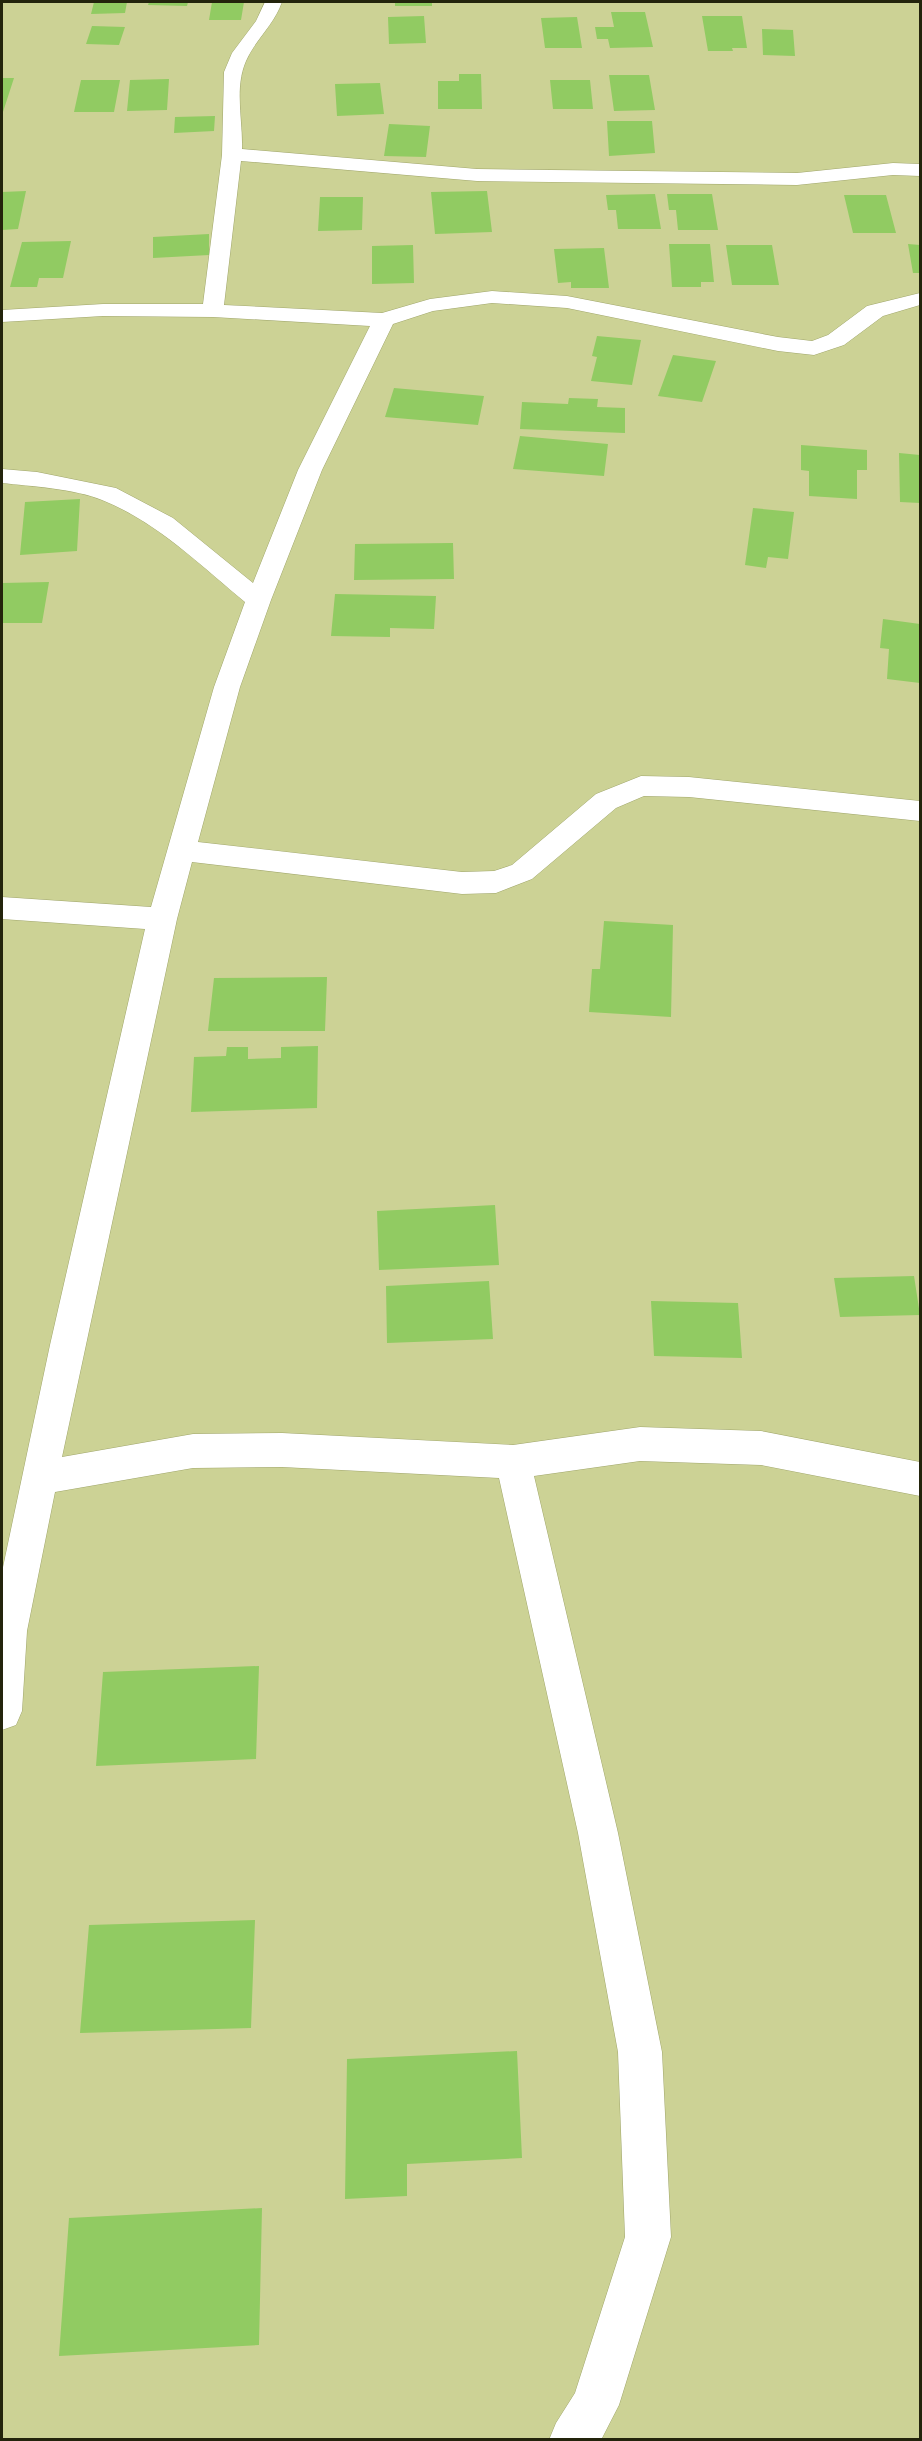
<svg xmlns="http://www.w3.org/2000/svg" width="922" height="2441" font-family="Mulish,sans-serif">
	<style>
		.building { fill: #91cb62 }
		.lines { fill: none; stroke-linecap: round; stroke-linejoin: round }
		.minor-casing { stroke: #a0a66b; stroke-width: 1 }
		.minor { fill: #fff; fill-rule: evenodd }
	</style>
	<rect width="100%" height="100%" fill="#ccd295"/>
	<path class="building" d="M94 2H127L125 13 91 14Z
		M149 2H188L187 6 148 5Z
		M212 2H244L241 20H209Z
		M395 2H432V6H395Z
		M611 12H645L653 47 610 48 608 39H597L595 27H614Z
		M424 16 426 43 389 44 388 17Z
		M702 16H742L747 48H732L733 51H708Z
		M577 17 582 48H545L541 18Z
		M92 26 125 27 119 45 86 44Z
		M762 29 793 30 795 56 763 55Z
		M459 74H481L482 109H438V81H459Z
		M609 75H649L655 110 614 111Z
		M2 78H14L2 115Z
		M169 79 167 110 127 111 130 80Z
		M81 80H120L114 112H74Z
		M550 80H590L593 109H553Z
		M380 83 384 114 337 116 335 84Z
		M215 116 214 131 174 133 175 117Z
		M607 121H652L655 153 609 156Z
		M389 124 430 126 426 157 384 156Z
		M26 191 18 229 2 230V192Z
		M487 191 492 232 435 234 431 192Z
		M655 194 661 229H618L616 210H608L606 195Z
		M667 194H712L718 230H678L676 210H669Z
		M844 195H886L896 233H853Z
		M320 197H363L362 230 318 231Z
		M209 234V255L153 258V237Z
		M71 241 63 278H39L37 287H10L22 242Z
		M669 244H710L714 282H701V287H672Z
		M908 244 920 245V273H913Z
		M413 245 414 283 372 284V246Z
		M726 245H772L779 285H732Z
		M604 248 609 288H571V282L558 283 554 249Z
		M597 336 641 340 632 385 591 381 597 357 592 356Z
		M673 355 716 361 702 402 658 396Z
		M394 388 484 396 478 425 385 417Z
		M569 398 598 399 597 407 625 408V433L520 429 522 402 568 404Z
		M520 436 608 444 604 476 513 469Z
		M801 445 867 450V470H857V499L809 496V471L801 470Z
		M899 453 920 455V503L900 502Z
		M80 499 77 551 20 555 25 502Z
		M753 508 794 512 788 559 768 557 766 568 745 565Z
		M453 543 454 579 354 580 355 544Z
		M49 582 42 623H2V583Z
		M335 594 436 596 434 629 390 628V637L331 636Z
		M883 619 920 624V683L887 679 889 649 880 648Z
		M604 921 673 925 671 1017 589 1012 592 969H600Z
		M327 977 325 1031H208L214 978Z
		M318 1046 317 1108 191 1112 194 1057 226 1056 227 1047H248V1059L281 1058V1047Z
		M495 1205 499 1265 379 1270 377 1211Z
		M914 1276 920 1315 840 1317 834 1278Z
		M489 1281 493 1339 387 1343 386 1286Z
		M651 1301 738 1303 742 1358 654 1356Z
		M259 1666 256 1759 96 1766 103 1672Z
		M255 1920 251 2028 80 2033 89 1925Z
		M517 2051 522 2158 407 2164V2196L345 2199 347 2059Z
		M262 2208 259 2345 59 2356 69 2218Z"/>
	<g class="lines">
		<g class="minor-casing">
			<path id="minor" d="M265 2H282C274 25 255 40 246 61 234 88 243 121 242 149L477 169 797 173 893 163 920 164V176L893 175 797 185 477 181 241 161 224 305 382 313 430 299 492 291 567 296 778 337 812 341 828 335 867 306 920 293V305L883 316 844 345 814 355 778 351 567 308 492 303 433 311 393 324 322 470 271 600 240 687 198 842 462 872 494 871 512 865 596 794 641 776 689 777 920 801V821L689 797 644 796 616 808 532 879 496 893 462 894 192 862 177 919 62 1457 193 1434 282 1433 513 1445 640 1427 761 1431 920 1462V1496L761 1465 640 1461 534 1476 618 1833 662 2052 671 2237 619 2405 601 2440H549L556 2423 575 2393 625 2237 618 2052 578 1833 499 1478 282 1467 193 1468 55 1492 27 1631 22 1711 16 1725 2 1730V1572L50 1345 145 929 2 919V897L151 907 214 687 245 602C200 565 157 522 102 500 76 489 30 486 2 483V469L37 472 116 488 173 518 253 583 298 470 370 326 213 317 103 316 2 322V310L103 304H203L222 155 224 72 232 53 256 21Z"/>
		</g>
		<use href="#minor" class="minor"/>
	</g>
	<rect width="922" height="2441" fill="none" stroke="#23240c" stroke-width="6"/>
</svg>
